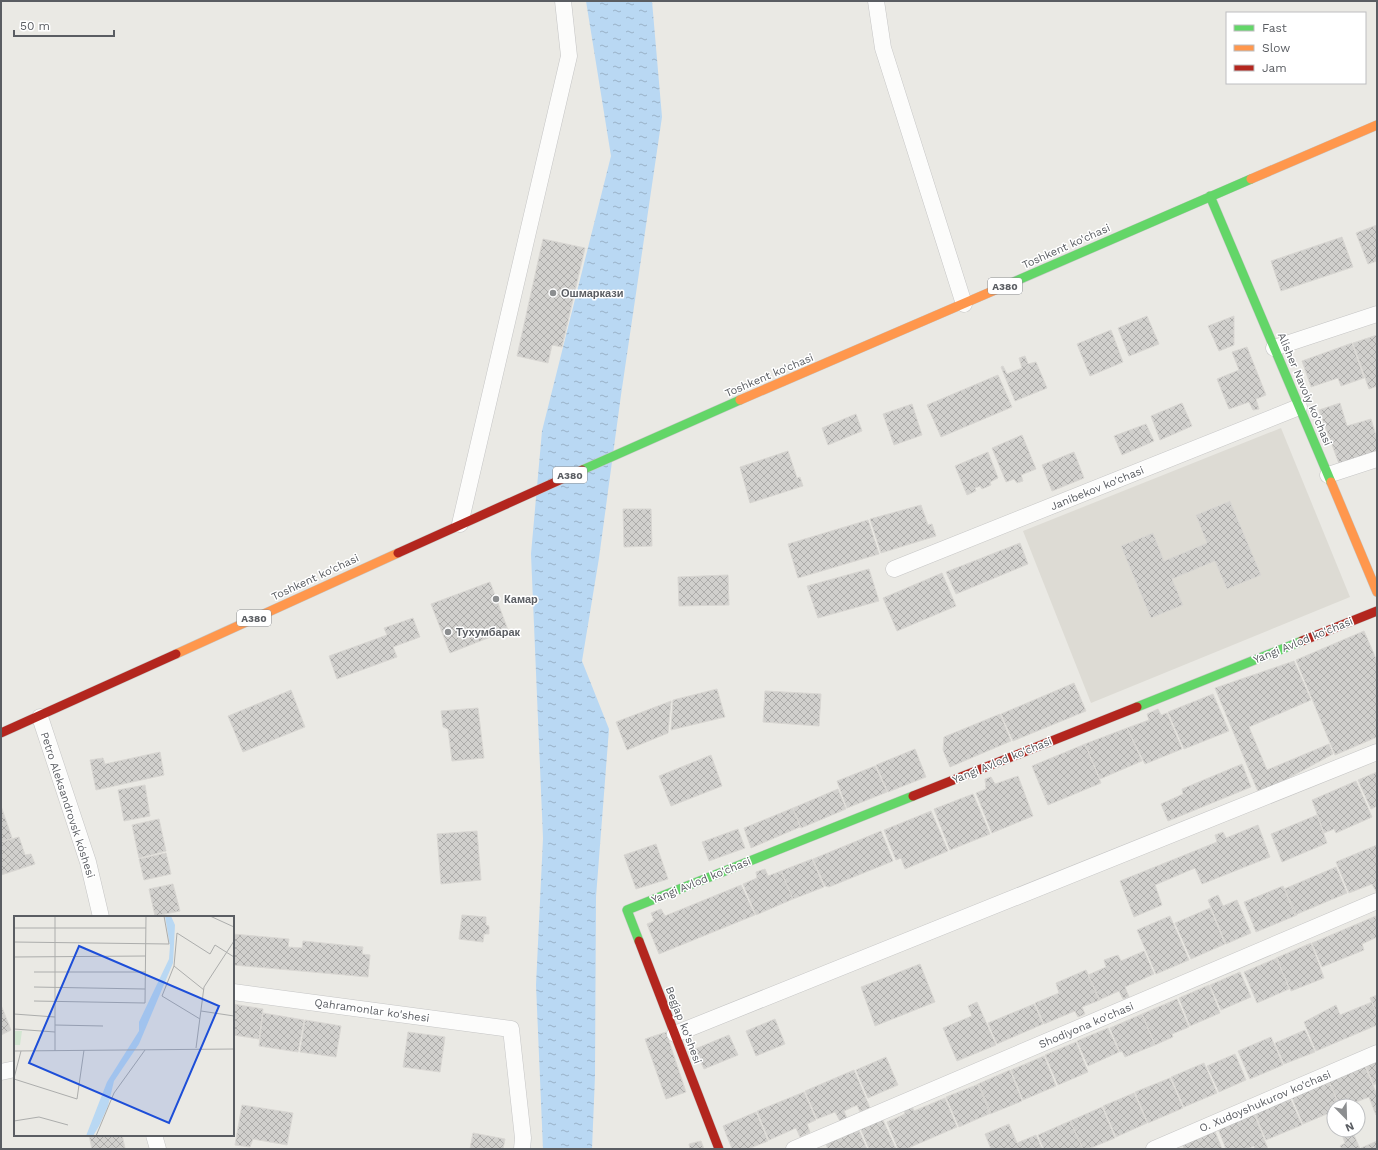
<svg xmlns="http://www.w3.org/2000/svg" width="1378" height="1150" font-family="'Work Sans',sans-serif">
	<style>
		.education { fill: #dddbd4 }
		.water { fill: url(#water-ripples) }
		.building { fill: url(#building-cross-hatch); stroke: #d9d7d3 }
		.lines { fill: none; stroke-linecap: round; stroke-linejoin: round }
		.street-casing { stroke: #c5c5c5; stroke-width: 17 }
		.fast-casing { stroke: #c6c7c6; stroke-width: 10 }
		.slow-casing { stroke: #c6c7c6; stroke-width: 10 }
		.jam-casing { stroke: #c6c7c6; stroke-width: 10 }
		.street { stroke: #fcfcfb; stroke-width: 16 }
		.fast { stroke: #63d668; stroke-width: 9 }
		.slow { stroke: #ff974d; stroke-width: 9 }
		.jam { stroke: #b3261e; stroke-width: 9 }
		.poi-dot { fill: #8c8e90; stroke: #fff; stroke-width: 1.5 }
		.labels { text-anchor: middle; stroke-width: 3; stroke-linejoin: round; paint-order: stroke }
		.shield { fill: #fff; stroke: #8c8e91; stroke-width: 1 }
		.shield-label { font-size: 10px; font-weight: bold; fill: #5a5d62 }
		.street-label { font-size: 11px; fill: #5a5d62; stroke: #fff }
		.poi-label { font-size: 11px; font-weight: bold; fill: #5a5d62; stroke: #fff; text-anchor: start }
		.inset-road { fill: none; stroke: #acadac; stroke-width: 1 }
		.view { fill: #1d4ed8; fill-opacity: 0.15; stroke: #1d4ed8; stroke-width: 2 }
		.inset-edge { fill: none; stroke: #5a5d62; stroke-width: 2 }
	</style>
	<defs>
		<pattern id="water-ripples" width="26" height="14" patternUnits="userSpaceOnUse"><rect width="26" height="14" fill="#b9d8f3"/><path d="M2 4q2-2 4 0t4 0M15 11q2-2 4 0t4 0" fill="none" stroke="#99b2c8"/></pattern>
		<pattern id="building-cross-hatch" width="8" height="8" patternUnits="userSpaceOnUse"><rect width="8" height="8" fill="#d1d0cd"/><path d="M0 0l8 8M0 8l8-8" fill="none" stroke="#adacaa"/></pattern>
	</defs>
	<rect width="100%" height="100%" fill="#eae9e4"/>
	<path class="education" d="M1281 428 1350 597 1091 703 1023 531Z"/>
	<path class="water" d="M586 1H652L662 117 621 395 599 558 582 661 609 729 596 897 595 1076 592 1149H543L536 985 543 838 531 554 542 431 611 156Z"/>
	<path class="building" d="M1377 225V261L1368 264 1356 233Z
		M1342 237 1353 267 1281 291 1271 261Z
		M543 239 585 248 562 347 552 345 548 363 517 356Z
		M1147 316 1159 344 1129 356 1118 328Z
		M1234 316V345L1219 351 1208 326Z
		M1111 330 1123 362 1090 376 1077 344Z
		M1377 335V386L1369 389 1353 343Z
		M1352 343 1364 378 1341 386 1338 378 1311 387 1302 361Z
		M1247 347 1266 395 1256 399 1259 409 1253 410 1249 402 1229 409 1217 379 1239 370 1232 352Z
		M1025 356 1028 364 1036 362 1047 388 1015 401 1001 367 1003 366 1007 374 1022 368 1019 358Z
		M998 375 1012 407 941 437 927 405Z
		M1182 403 1192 426 1160 440 1151 416Z
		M1340 403 1347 426 1371 419 1377 439V458L1341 469 1319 410Z
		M912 404 922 435 894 445 883 414Z
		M856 414 862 431 828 445 822 428Z
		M1146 424 1154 441 1122 455 1114 436Z
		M1022 435 1036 469 1021 475 1023 481 1017 483 1014 479 1006 482 992 448Z
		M788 451 797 478 800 477 803 486 750 503 740 467Z
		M988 452 998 478 990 482 991 485 982 489 980 486 975 488 976 491 967 495 955 466Z
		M1074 452 1084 478 1052 491 1042 465Z
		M1230 501 1261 575 1227 589 1215 561 1172 579 1183 605 1151 618 1121 546 1153 533 1164 561 1207 543 1196 515Z
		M921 505 928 525 932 524 936 536 881 553 870 519Z
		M623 509H651L652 546 624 547Z
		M868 520 879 554 798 578 788 544Z
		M1020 543 1028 564 956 594 946 572Z
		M869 569 879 601 818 618 807 586Z
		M942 573 956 606 897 631 883 598Z
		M728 575 729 605 679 606 678 577Z
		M490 582 508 630 450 653 431 604Z
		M413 618 420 637 393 647 397 657 337 679 329 656 387 635 384 628Z
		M1364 631 1377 661V737L1335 755 1296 660Z
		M1294 661 1311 700 1249 727 1267 770 1329 744 1333 754 1259 794 1215 688Z
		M1074 683 1086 711 1013 741 1001 714Z
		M717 689 725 717 671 730 673 700Z
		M291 690 305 727 243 752 228 716Z
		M765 691 821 694 819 726 763 722Z
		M1213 694 1229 731 1184 749 1168 712Z
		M671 701 668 733 627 750 616 722Z
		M478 708 484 758 452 761 448 729 443 727 441 711Z
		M1158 709 1161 715 1167 713 1182 749 1145 764 1127 728 1149 720 1147 714Z
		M1000 714 1011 741 950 767 943 750 944 737Z
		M1127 728 1142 761 1100 779 1085 744Z
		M1085 744 1101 783 1048 805 1032 766Z
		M915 749 926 777 888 792 876 765Z
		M160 752 164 775 96 790 90 760 103 758 105 764Z
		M711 755 722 786 671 806 659 776Z
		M1242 764 1251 787 1168 821 1161 804 1183 794 1182 789Z
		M875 766 887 792 847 808 837 781Z
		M1377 772V806L1371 809 1358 780Z
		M1018 776 1033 816 992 833 976 793 986 789 985 779 991 777 995 784Z
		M1356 781 1372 817 1336 833 1334 829 1324 833 1312 800Z
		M145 785 150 816 124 821 118 790Z
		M838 789 846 809 801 828 793 808Z
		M973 794 990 834 950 850 934 809Z
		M1 806 12 838 1 842Z
		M793 808 800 827 751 848 744 828Z
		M931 811 948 851 905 869 901 858 896 860 884 830Z
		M1317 815 1327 843 1282 862 1271 834Z
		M159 819 166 851 139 858 132 825Z
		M1258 825 1270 857 1202 884 1195 868 1155 885 1162 905 1134 917 1120 881 1217 842 1215 835 1223 832 1226 838Z
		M738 829 745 848 709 861 702 842Z
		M477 831 481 880 441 884 437 834Z
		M881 831 893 861 829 887 825 886 813 859Z
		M19 837 25 855 31 854 35 864 1 875V842Z
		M656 844 668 879 636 889 624 855Z
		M1377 845V893L1372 884 1349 893 1336 862Z
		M166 853 171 874 144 880 139 859Z
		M812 859 824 887 793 899 781 871Z
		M1336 867 1347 893 1295 915 1284 889Z
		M765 869 768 876 781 871 793 899 756 915 743 884 757 878 756 872Z
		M173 884 180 911 155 916 149 889Z
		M741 885 755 915 659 954 647 924 654 921 651 913 661 909 665 916Z
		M1283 886 1297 915 1256 932 1244 902Z
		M1218 895 1223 906 1237 900 1251 933 1226 944 1208 900Z
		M1210 908 1225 944 1191 959 1175 923Z
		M462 915 486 917V925L489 926V934H484L483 942 459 939Z
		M1170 916 1189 960 1156 974 1137 930Z
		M1376 916 1377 937 1362 944 1364 950 1322 967 1312 943Z
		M233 934 289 939 288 947 302 948 303 941 363 947 362 954 370 955 368 977 233 965Z
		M1311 943 1324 978 1291 991 1276 958Z
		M1144 951 1154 974 1125 987 1129 997 1123 999 1119 991 1099 1000 1088 975 1106 967 1104 960 1118 955 1121 961Z
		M1277 958 1289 989 1257 1003 1244 972Z
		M920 964 935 1002 875 1026 861 987Z
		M1086 970 1100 1000 1082 1007 1085 1014 1078 1017 1075 1011 1044 1024 1035 1003 1059 993 1056 983Z
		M1240 972 1251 997 1221 1010 1210 985Z
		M1209 985 1220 1013 1190 1026 1179 998Z
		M1377 995V1015L1370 998Z
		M1177 999 1189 1027 1172 1034 1173 1037 1155 1045 1142 1014Z
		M977 1002 996 1045 957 1061 943 1028 972 1016 968 1006Z
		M1372 1002 1377 1014V1025L1316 1051 1304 1022 1336 1005 1340 1015Z
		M233 1004 263 1009 259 1039 233 1035Z
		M1034 1004 1043 1024 997 1044 988 1023Z
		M1 1005 11 1030 1 1035Z
		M263 1013 304 1020 298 1052 259 1046Z
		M1142 1014 1155 1045 1125 1057 1122 1051 1120 1052 1110 1028Z
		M775 1019 785 1044 756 1056 746 1031Z
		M305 1020 341 1026 336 1057 300 1052Z
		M1108 1028 1119 1052 1088 1066 1077 1041Z
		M1305 1030 1315 1052 1284 1064 1275 1043Z
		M408 1032 445 1037 440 1072 403 1067Z
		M666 1032 686 1092 666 1099 645 1039Z
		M729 1035 738 1055 704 1069 695 1049Z
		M1271 1037 1283 1065 1250 1079 1238 1051Z
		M1076 1042 1088 1072 1058 1085 1045 1055Z
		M1235 1054 1246 1080 1219 1092 1207 1066Z
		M1044 1056 1056 1086 1023 1100 1011 1070Z
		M886 1057 898 1085 868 1098 856 1070Z
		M1377 1059V1083L1374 1085 1365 1064Z
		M1204 1063 1217 1093 1184 1107 1171 1077Z
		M1364 1064 1377 1095 1376 1115 1369 1097 1346 1106H1339L1328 1079Z
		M854 1070 870 1108 860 1112 857 1105 844 1111 847 1118 840 1121 835 1112 817 1119 805 1091Z
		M1010 1070 1022 1101 990 1114 978 1084Z
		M1170 1078 1183 1108 1148 1123 1135 1092Z
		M1328 1079 1340 1106H1334V1111L1303 1124 1291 1095Z
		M979 1084 991 1113 959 1127 946 1097Z
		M804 1092 816 1120 807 1124 810 1132 800 1137 796 1128 769 1140 757 1111Z
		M1134 1093 1147 1123 1116 1137 1103 1106Z
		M1289 1096 1302 1125 1266 1140 1254 1111Z
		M945 1098 957 1127 906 1149H898L887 1122 905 1114 903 1107 911 1104 914 1111Z
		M242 1105 293 1113 287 1145 253 1139 250 1147 235 1145Z
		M1102 1107 1115 1138 1088 1149H1083L1070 1121Z
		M1253 1111 1268 1149H1255L1254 1146 1247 1149H1226L1217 1126Z
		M756 1112 768 1141 748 1149H732L723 1126Z
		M882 1118 896 1149H869L860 1127Z
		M1070 1121 1083 1149H1044L1038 1135Z
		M1009 1124 1017 1143 1036 1135 1042 1149H991L985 1134Z
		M858 1128 867 1149H828L825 1142Z
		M1214 1129 1222 1149H1184L1182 1143Z
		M1345 1130H1352L1360 1149H1342L1340 1146 1345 1143 1341 1132Z
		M473 1133 505 1139 503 1149H470Z
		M89 1135H122L125 1148 92 1149Z
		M701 1141 704 1149H690L689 1144Z
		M1377 1141V1149H1361V1148Z"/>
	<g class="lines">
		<g class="street-casing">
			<path id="street" d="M876 1 883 48 964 304
				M1274 348 1377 314
				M1328 475 1377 459
				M460 524 569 56 563 1
				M894 569 1299 407
				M40 717 88 862 101 917
				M233 992 511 1029 523 1138 522 1149
				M675 1034 1377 752
				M1 1072 15 1069
				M154 1135 158 1149
				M794 1149 1377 901
				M1154 1149 1377 1053"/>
		</g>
		<g class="fast-casing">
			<path id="fast" d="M1210 196 1331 482
				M1002 287 1251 179
				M582 470 740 400
				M1137 707 1302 641
				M639 941 627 910 913 796"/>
		</g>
		<g class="slow-casing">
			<path id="slow" d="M1251 179 1377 125
				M740 400 1002 287
				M1331 482 1377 592
				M176 654 398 553"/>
		</g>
		<g class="jam-casing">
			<path id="jam" d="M398 553 582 470
				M1302 641 1377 611
				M1 733 176 654
				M913 796 1137 707
				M639 941 719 1149"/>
		</g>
		<use href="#street" class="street"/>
		<use href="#fast" class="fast"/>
		<use href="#slow" class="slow"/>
		<use href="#jam" class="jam"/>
	</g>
	<g class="poi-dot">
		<circle cx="553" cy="293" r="4"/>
		<circle cx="496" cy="599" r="4"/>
		<circle cx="448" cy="632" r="4"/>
	</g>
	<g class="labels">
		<g class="shield">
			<rect x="988" y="278" width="34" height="16" rx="3"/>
			<rect x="553" y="467" width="34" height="16" rx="3"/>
			<rect x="237" y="610" width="34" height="16" rx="3"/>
		</g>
		<g class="shield-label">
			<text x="1005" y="290">A380</text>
			<text x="570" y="479">A380</text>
			<text x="254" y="622">A380</text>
		</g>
		<g class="street-label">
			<text transform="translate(1066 246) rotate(-24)" y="4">Toshkent ko'chasi</text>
			<text transform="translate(769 375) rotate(-23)" y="4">Toshkent ko'chasi</text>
			<text transform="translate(1305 389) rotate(67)" y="4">Alisher Navoiy ko'chasi</text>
			<text transform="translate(1097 488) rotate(-22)" y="4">Janibekov ko'chasi</text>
			<text transform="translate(315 577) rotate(-25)" y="4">Toshkent ko'chasi</text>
			<text transform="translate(1303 640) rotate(-22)" y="4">Yangi Avlod ko'chasi</text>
			<text transform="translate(1002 760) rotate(-22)" y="4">Yangi Avlod ko'chasi</text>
			<text transform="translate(68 805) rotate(72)" y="4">Petro Aleksandrovsk kóshesi</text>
			<text transform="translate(701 880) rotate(-22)" y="4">Yangi Avlod ko'chasi</text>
			<text transform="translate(372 1010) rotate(8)" y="4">Qahramonlar ko'shesi</text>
			<text transform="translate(684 1025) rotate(69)" y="4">Begjap ko'shesi</text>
			<text transform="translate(1086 1025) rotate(-23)" y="4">Shodiyona ko'chasi</text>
			<text transform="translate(1265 1101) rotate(-23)" y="4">O. Xudoyshukurov ko'chasi</text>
		</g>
		<g class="poi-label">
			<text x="561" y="297">Ошмаркази</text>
			<text x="504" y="603">Камар</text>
			<text x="456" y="636">Тухумбарак</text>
		</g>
	</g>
	<g transform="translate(14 916)">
		<rect width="220" height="220" fill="#eae9e4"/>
		<path d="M0 115H8L6 129H0Z" fill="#d2e6d1"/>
		<path d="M151 0H157L161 9 159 47 125 128 100 165 94 190 85 210 79 220H72L93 166 125 115V106L155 43 156 30Z" fill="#b9d8f3"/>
		<path class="inset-road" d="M196 0 220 11M0 12H132M163 17 160 50 148 80 186 103M163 17 196 38 201 29 220 41M0 26 155 28 150 0M0 41 132 40M160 50 190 74M20 56H132M20 71 131 73M20 85 131 87 132 0M187 95 220 100M0 98 41 101M41 109 89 110M0 113 41 116M182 132 190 71 220 25M0 135 220 133M41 135V0M0 162 7 135M0 163 63 183 70 134M0 205 25 201 54 209M82 220 100 177 131 134"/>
		<path class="view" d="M65 30 205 90 155 207 15 147Z"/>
		<rect width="220" height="220" class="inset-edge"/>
	</g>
	<rect width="1378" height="1150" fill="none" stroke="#5a5d62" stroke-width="4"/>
	<rect x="1226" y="12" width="140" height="72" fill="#ffffff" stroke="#bdbec0"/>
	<rect x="1234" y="25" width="20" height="6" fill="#63d668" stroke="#bdbec0"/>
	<text x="1262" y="32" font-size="12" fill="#5a5d62">Fast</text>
	<rect x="1234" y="45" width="20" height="6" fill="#ff974d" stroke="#bdbec0"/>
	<text x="1262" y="52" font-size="12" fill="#5a5d62">Slow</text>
	<rect x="1234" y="65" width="20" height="6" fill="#b3261e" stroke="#bdbec0"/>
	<text x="1262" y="72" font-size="12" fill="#5a5d62">Jam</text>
	<g transform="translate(1346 1118) rotate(157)"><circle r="19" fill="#ffffff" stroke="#bdbec0"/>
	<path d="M0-3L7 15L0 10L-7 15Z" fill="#8c8e90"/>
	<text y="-6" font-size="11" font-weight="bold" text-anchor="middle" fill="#5a5d62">N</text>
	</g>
	<path d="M14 30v6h100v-6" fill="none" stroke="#5a5d62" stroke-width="2"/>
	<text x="20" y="30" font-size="12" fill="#5a5d62" stroke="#ffffff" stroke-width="3" paint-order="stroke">50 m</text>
</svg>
